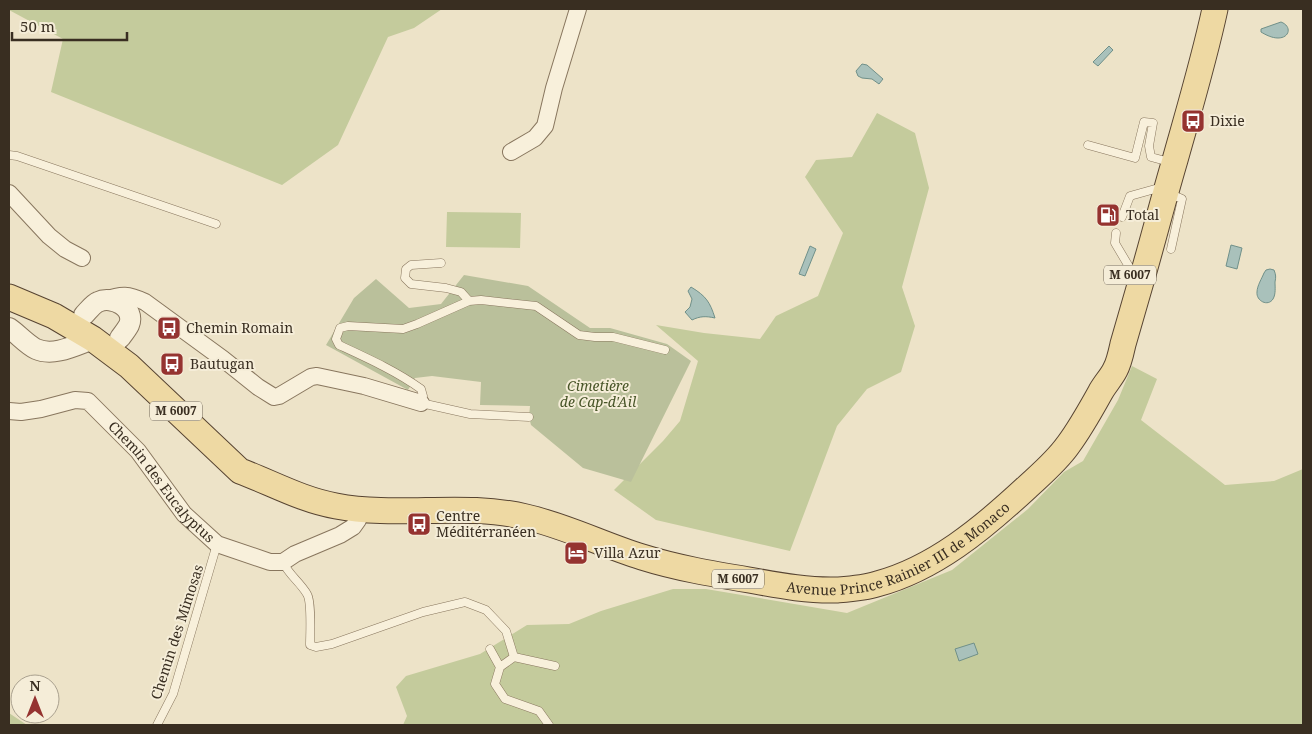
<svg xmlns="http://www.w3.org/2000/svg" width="1312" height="734" font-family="'Noto Serif',serif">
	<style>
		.green { fill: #c4cb9c }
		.cemetery { fill: #bac09b }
		.water { fill: #a9c1bb; stroke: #709089 }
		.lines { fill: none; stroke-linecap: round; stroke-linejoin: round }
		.service-casing { stroke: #88765e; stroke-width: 9 }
		.minor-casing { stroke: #88765e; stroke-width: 18 }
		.tertiary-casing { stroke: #88765e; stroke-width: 22 }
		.primary-casing { stroke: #574432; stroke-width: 27 }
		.service { stroke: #f8f0db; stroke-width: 8 }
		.minor { stroke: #f8f0db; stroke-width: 16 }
		.tertiary { stroke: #f8f0db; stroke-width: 20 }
		.primary { stroke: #eed9a3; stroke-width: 25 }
		.labels { text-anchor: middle; stroke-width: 4; stroke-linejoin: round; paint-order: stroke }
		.shield { fill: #f5edd8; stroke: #716758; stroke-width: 1 }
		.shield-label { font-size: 12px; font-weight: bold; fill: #392e21 }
		.poi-label { font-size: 14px; fill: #392e21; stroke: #f5edd8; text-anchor: start }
		.park-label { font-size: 14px; font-style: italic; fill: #485528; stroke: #f5edd8 }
		.street-label { font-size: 14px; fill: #392e21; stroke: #f5edd8 }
	</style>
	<rect width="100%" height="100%" fill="#ede3c8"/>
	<path class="green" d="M9 9H442L414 28 388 37 338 145 282 185 51 92 63 39 9 10Z
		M877 113 915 133 929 188 902 287 915 326 901 372 867 389 837 426 790 551 656 520 614 490 663 441 680 421 698 361 656 325 704 333 760 339 776 316 818 296 843 233 805 177 816 160 852 157Z
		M447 212 521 213 520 248 446 247Z
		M1132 366 1157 379 1141 420 1225 485 1274 481 1303 469V725H403L407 716 396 687 406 676 480 654 527 625 569 624 601 611 673 589H706L847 613 952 570 1028 509 1064 472 1083 461 1118 400Z
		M9 713 27 725H9Z"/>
	<path class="cemetery" d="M464 275 528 286 590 328H610L667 344 691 361 631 482 583 468 531 425 529 417 530 406 480 405 481 382 432 376 415 378 408 390 326 345 354 298 376 279 409 308 441 304Z"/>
	<path class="water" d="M1281 22C1292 26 1290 38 1278 38 1272 38 1266 35 1261 32V29Z
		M1109 46 1113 50 1098 66 1093 62Z
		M862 64 867 65 883 79 879 84 872 79 862 78 858 76 856 71Z
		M1231 245 1242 248 1237 269 1226 266Z
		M810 246 816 249 805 276 799 274Z
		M1270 269 1274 270C1276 275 1276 277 1275 282 1275 287 1276 294 1273 299 1268 307 1256 301 1257 292 1257 286 1262 278 1264 273L1266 270Z
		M691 287C706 296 710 302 715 318 706 316 700 316 692 320L685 312 690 307 692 299 688 291Z
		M974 643 978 654 959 661 955 649Z"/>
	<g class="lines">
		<g class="service-casing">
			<path id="service" d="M1088 145 1135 158 1144 122 1153 123 1149 146 1151 157 1162 160
				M9 155 17 156 216 224
				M1168 193 1182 199 1171 249
				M1122 217 1130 196 1155 189
				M1116 233 1115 243 1131 270
				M441 263 411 265 406 269 405 278 411 284 446 288 461 292 469 301 481 300 536 306 579 335 595 337H613L665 350
				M469 301 417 324 403 329 348 326 340 328 336 339 339 345C367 358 396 371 421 389L423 396 421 403 470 414 529 417
				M283 562C288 574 300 582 307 594 312 602 310 634 310 645L316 647 332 644 423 612 465 602 486 610 506 631 514 657 500 667 495 684 505 699 539 711 549 725
				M490 649 500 667
				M514 657 555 666
				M157 725 173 694 217 544"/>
		</g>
		<g class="minor-casing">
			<g id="minor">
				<path d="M511 152 535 138 545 126 554 88 578 9"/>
				<path d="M9 193 49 236 65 249 82 258"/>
				<path d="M104 300C122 294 128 294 145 302L223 359 258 387 274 397 279 396 311 377 317 376 364 386 421 403"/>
				<path id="s1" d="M9 411 21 412 41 409 75 400 88 401 138 451 184 514 217 544 270 562H283L295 554 340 535 353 527 358 520 362 509"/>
			</g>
		</g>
		<g class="tertiary-casing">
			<path id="tertiary" d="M84 315C88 311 93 304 98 302 112 295 136 308 129 325 127 329 123 334 120 338
				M9 328C18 334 26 344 36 349 54 357 76 345 93 339"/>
		</g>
		<g class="primary-casing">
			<g id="primary">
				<path id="s2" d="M9 297 54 316 93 339 129 366 240 471C272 483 302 500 336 506 398 518 464 502 526 517 566 526 603 545 642 557 677 568 713 574 749 580 777 585 807 591 837 590 850 589 865 588 877 584 934 569 983 528 1025 489 1040 475 1056 462 1068 445 1080 429 1090 411 1100 393 1104 385 1111 378 1115 370 1119 363 1121 353 1123 344 1128 327 1133 309 1138 292 1151 248 1162 204 1175 160 1189 110 1204 60 1215 9"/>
			</g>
		</g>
		<use href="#service" class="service"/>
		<use href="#minor" class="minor"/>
		<use href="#tertiary" class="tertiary"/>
		<use href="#primary" class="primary"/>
	</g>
	<defs>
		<g id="bus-square" transform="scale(1.25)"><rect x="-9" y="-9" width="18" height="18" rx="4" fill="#953330" stroke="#f5edd8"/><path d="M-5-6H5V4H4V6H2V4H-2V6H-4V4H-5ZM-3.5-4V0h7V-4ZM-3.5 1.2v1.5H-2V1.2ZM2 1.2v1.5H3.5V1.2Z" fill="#fff"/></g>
		<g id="fuel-square" transform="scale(1.25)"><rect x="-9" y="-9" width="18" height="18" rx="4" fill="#953330" stroke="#f5edd8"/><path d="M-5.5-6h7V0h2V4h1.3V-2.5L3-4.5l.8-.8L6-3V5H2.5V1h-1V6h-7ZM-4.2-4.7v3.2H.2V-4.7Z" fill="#fff"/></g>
		<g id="hotel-square" transform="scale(1.25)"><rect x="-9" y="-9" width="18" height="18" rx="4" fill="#953330" stroke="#f5edd8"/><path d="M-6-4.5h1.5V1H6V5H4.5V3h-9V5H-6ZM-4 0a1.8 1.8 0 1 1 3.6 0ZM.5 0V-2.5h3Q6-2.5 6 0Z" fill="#fff"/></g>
	</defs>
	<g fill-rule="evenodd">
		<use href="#bus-square" x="1193" y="121"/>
		<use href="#fuel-square" x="1108" y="215"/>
		<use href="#bus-square" x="169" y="328"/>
		<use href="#bus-square" x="172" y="364"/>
		<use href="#bus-square" x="419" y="524"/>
		<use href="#hotel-square" x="576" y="553"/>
	</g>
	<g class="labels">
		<g class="shield">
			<rect x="1104" y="265.5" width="52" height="19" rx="4"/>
			<rect x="150" y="401.5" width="52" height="19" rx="4"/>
			<rect x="712" y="569.5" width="52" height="19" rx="4"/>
		</g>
		<g class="shield-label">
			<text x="1130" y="279">M 6007</text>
			<text x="176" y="415">M 6007</text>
			<text x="738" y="583">M 6007</text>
		</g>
		<g class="poi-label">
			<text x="1210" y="126">Dixie</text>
			<text x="1126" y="220">Total</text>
			<text x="186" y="333">Chemin Romain</text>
			<text x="190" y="369">Bautugan</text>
			<text x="436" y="521">Centre<tspan x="436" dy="16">Méditérranéen</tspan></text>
			<text x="594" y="558">Villa Azur</text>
		</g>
		<g class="park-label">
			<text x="598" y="391">Cimetière<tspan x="598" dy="16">de Cap-d'Ail</tspan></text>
		</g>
		<g class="street-label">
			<text dy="5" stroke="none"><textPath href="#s1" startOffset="190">Chemin des Eucalyptus</textPath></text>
			<text dy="5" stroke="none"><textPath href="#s2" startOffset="978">Avenue Prince Rainier III de Monaco</textPath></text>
			<text transform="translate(177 632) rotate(-72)" y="5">Chemin des Mimosas</text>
		</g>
	</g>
	<rect width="1312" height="734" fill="none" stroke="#392e21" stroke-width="20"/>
	<g transform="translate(35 699)"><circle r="24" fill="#f5edd8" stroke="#aaa18f"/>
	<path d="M0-4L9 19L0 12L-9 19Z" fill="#953330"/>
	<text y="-8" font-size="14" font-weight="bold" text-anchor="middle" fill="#392e21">N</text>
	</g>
	<path d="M12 32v8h115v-8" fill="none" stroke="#392e21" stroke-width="2.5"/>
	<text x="20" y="32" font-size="15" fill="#392e21" stroke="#f5edd8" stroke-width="4" paint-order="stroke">50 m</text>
</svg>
